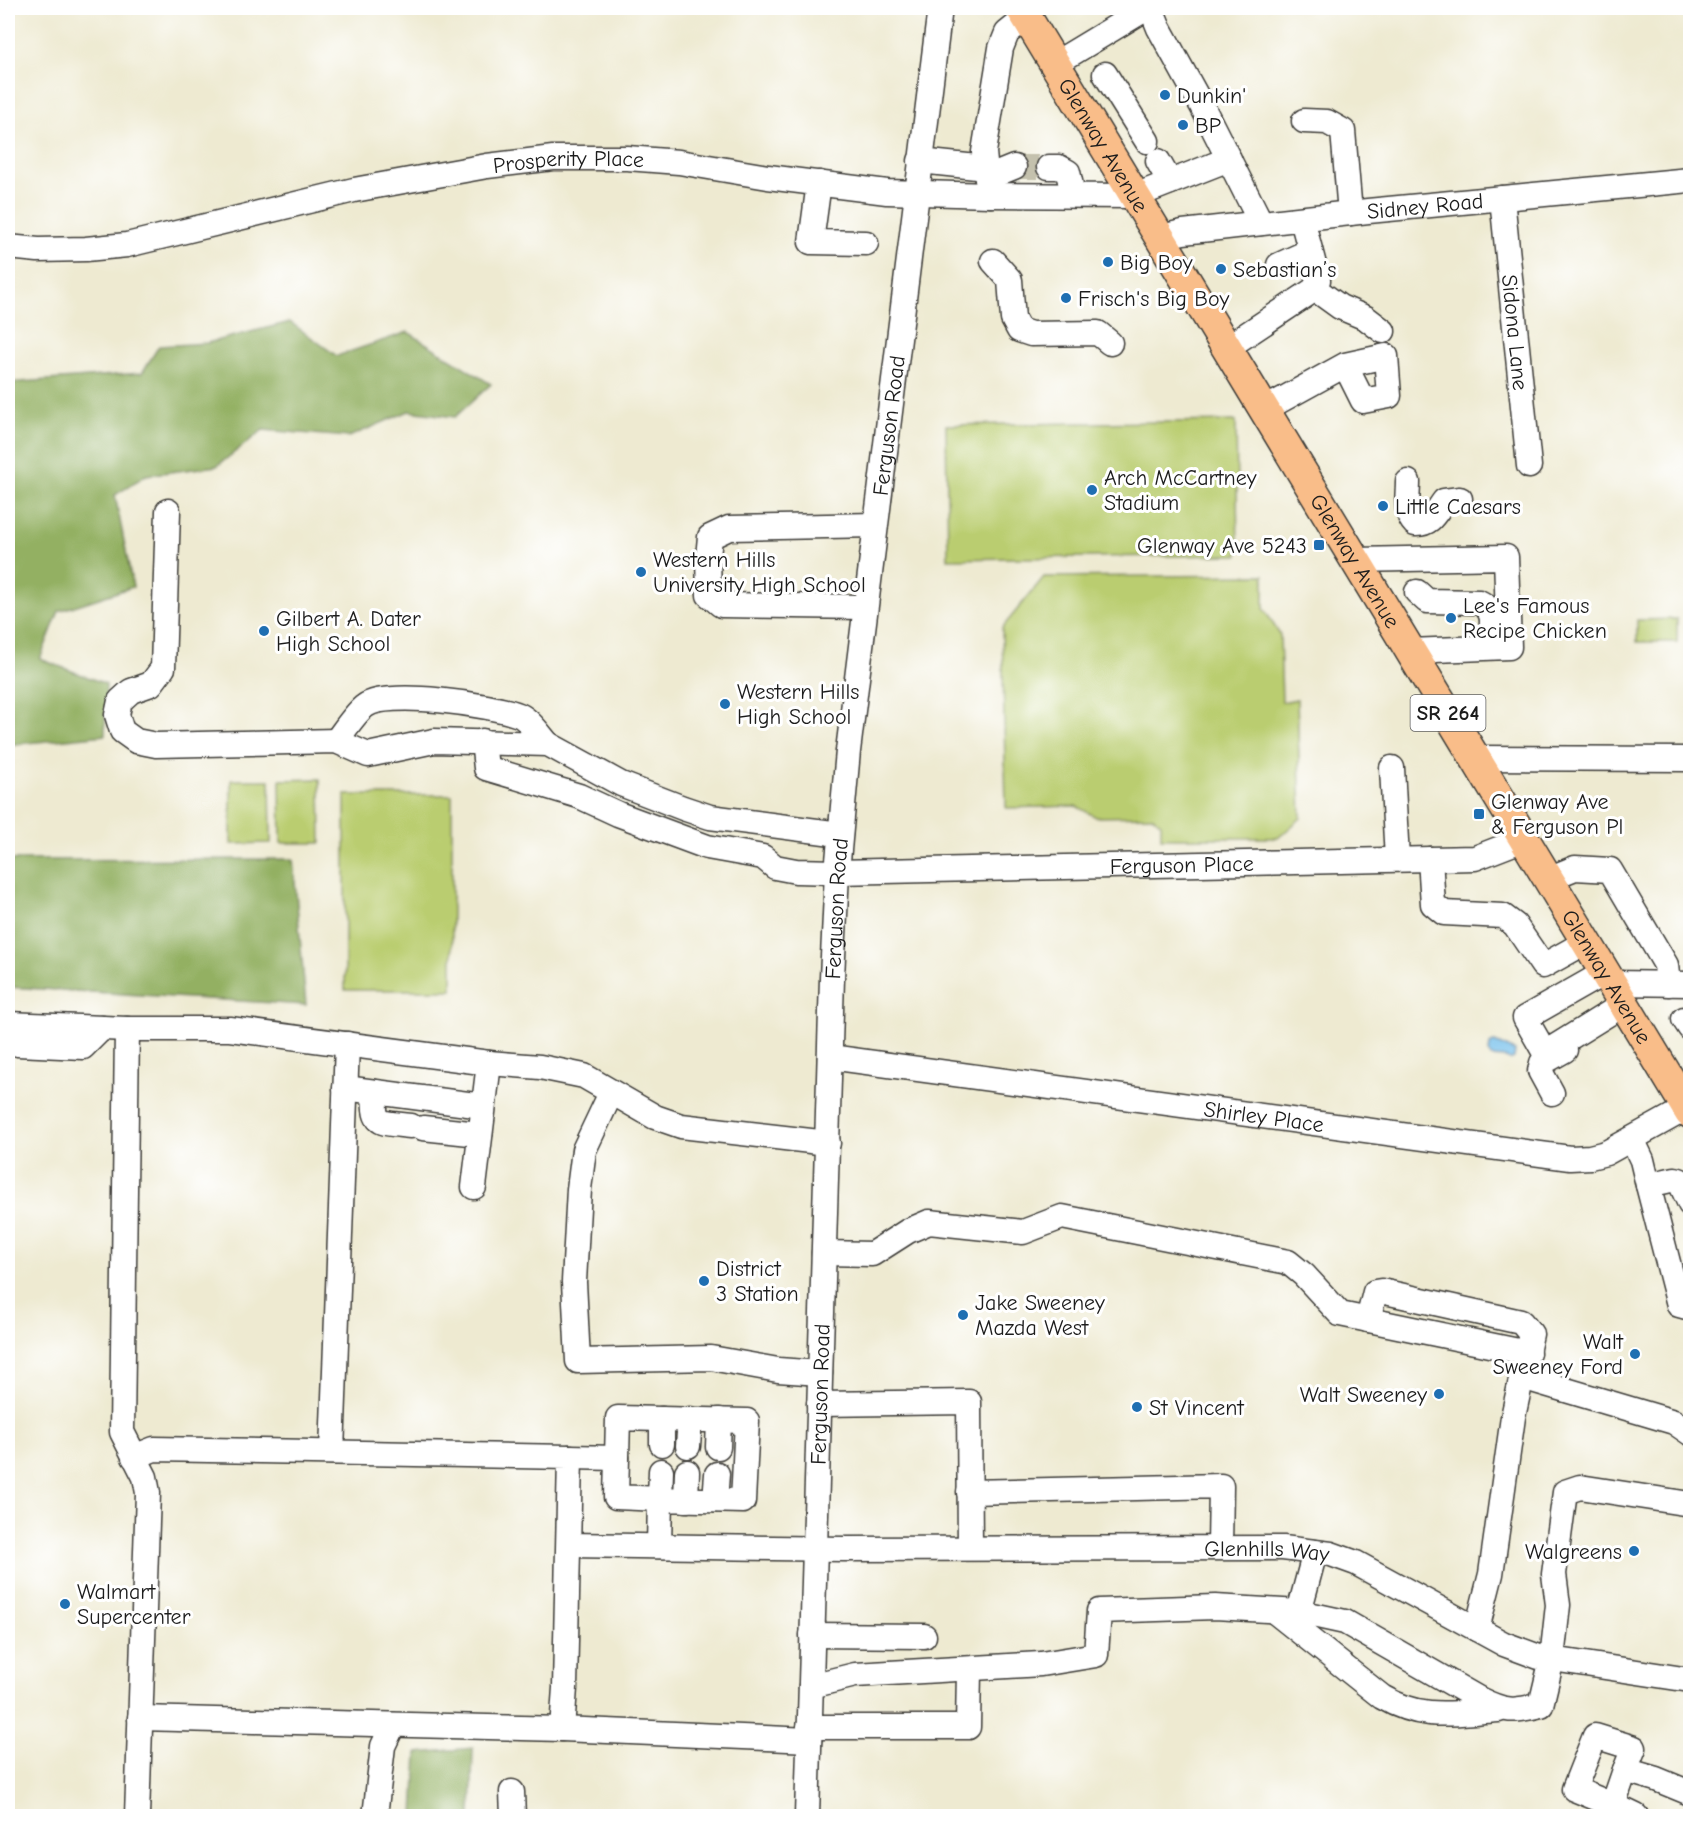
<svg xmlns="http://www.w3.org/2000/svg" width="1698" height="1824" font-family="'Comic Neue',sans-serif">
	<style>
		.green { fill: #bacd70; stroke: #6b7446; stroke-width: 1.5 }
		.forest { fill: #93b062; stroke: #58663f; stroke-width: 1.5 }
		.water { fill: #70bdea; stroke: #466c83; stroke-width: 1.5 }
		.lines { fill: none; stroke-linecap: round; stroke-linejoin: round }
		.minor-tunnel { stroke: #c4c1ad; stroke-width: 24; stroke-dasharray: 24 12; stroke-linecap: butt }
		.minor-casing { stroke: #3c3b37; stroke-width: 27 }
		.major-casing { stroke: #3c3b37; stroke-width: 33 }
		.minor { stroke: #fff; stroke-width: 24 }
		.major { stroke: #f9bd89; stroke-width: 30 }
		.poi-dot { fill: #1f6fb2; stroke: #fff; stroke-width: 2 }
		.labels { text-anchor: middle; stroke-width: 6; stroke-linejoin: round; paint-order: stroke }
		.shield { fill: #fff; stroke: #606060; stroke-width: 1.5 }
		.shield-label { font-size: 21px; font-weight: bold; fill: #1c1c1c }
		.poi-label { font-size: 22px; fill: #1c1c1c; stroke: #fff; text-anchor: start }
		.street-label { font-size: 22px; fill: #1c1c1c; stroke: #fff }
	</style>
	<rect width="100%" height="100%" fill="#fff"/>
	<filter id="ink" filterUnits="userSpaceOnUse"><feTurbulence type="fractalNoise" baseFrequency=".0167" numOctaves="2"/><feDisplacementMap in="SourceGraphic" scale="12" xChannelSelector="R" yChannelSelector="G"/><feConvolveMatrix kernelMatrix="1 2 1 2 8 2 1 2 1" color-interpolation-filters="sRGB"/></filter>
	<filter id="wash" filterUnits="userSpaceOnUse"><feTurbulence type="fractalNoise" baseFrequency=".008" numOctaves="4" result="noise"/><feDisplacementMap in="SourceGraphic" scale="24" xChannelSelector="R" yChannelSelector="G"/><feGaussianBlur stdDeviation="1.35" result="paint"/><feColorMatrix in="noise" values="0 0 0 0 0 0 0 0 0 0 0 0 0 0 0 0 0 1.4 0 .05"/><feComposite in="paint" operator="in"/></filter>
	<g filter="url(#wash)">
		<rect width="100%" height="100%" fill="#eeead1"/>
		<path class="green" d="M1236 421 1238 555 948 559 946 425Z
			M1264 575V609L1280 635 1282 702 1297 699 1301 818 1278 838H1161V823L1152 816 1096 817 1076 806 1006 808 1002 628 1044 577Z
			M1677 619V642H1637V620Z
			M320 779 321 843H281L280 780Z
			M231 780H270L271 843 231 844Z
			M345 795H452V990H345Z"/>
		<path class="forest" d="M290 322 337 356 408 332 491 384 455 417 409 411 349 437 263 430 217 466 146 475 115 495 133 587 59 611 40 659 106 684 105 735 8 745V383L142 373 159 346 207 343Z
			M293 859 306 1005 8 987V860Z
			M473 1748 471 1816H414L417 1753Z"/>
		<path class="water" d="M1495 1042 1515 1051 1514 1058 1509 1060 1506 1058 1491 1057 1489 1052 1490 1045Z"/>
	</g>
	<g filter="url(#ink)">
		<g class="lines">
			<path class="minor-tunnel" d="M1014 167H1049"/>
			<g class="minor-casing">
				<g id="minor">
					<path d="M1151 8 1159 28 1202 106 1261 223"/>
					<path d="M1056 63 1147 8"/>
					<path d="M1105 74 1147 141"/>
					<path d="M1304 121 1327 122 1343 131 1350 213"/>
					<path d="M920 161 986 168"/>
					<path d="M1158 161 1170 182"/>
					<path d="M1049 167H1059L1068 172 1073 195"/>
					<path d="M987 178 1014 167"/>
					<path d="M819 183 811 242 866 243"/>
					<path d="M990 195 986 174 984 152 1001 48 1007 33 1027 17"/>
					<path id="s1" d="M1502 198 1529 466"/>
					<path id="s2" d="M1161 237 1183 232 1368 211 1690 180"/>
					<path id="s3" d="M8 247 38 250 86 249 127 245 354 190 487 166 553 158H627L679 162 768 177 887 192 990 195 1135 196 1229 159"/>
					<path d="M993 261 1010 280 1013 319 1019 330 1031 334 1098 333 1110 343"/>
					<path d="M1279 265 1310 251"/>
					<path d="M1315 289 1340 307 1366 318 1383 331"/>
					<path d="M1228 347 1315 289 1318 280 1302 219"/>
					<path d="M1265 409 1345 365 1386 356 1389 396 1363 401 1345 365"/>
					<path d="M1408 482C1408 497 1404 513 1415 524 1431 525 1435 513 1444 501L1460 499"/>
					<path d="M168 511 163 668 151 684 131 691 120 701 117 715 122 731 136 741 156 745 336 741 368 755 434 741 548 744 621 784 683 808 710 817 840 834"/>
					<path d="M1356 560 1506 557 1509 647 1410 651"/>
					<path d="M1417 592 1427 601 1479 602C1497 610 1494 630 1484 644"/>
					<path d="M865 607 721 605 709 595 708 557 710 537 729 528 875 525"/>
					<path d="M336 741C344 731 355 713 365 706 386 689 493 705 519 715 530 720 540 735 548 744"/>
					<path id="s4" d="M483 741 486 768 579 796 618 814 707 847 763 857 775 867 796 871 837 872 1475 858 1524 839"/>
					<path d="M1475 758 1690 759"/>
					<path d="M1392 768 1397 859"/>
					<path d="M1430 859 1433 904 1444 913 1503 916 1515 925 1543 966 1586 942"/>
					<path d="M1548 879 1575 868 1610 870 1666 965 1668 984"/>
					<path d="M1604 973 1525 1018 1545 1053 1624 1004"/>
					<path d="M1611 983 1690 984"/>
					<path d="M1684 1019 1690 1028"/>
					<path d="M8 1024 127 1029H230L489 1063 540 1067 584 1076 655 1117 681 1126 828 1143"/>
					<path d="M127 1029 122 1432 145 1477 148 1493 137 1816"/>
					<path d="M8 1036 17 1044 83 1047 102 1028"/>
					<path id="s5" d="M830 1057 1570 1158 1590 1157 1606 1153 1687 1108"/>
					<path d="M345 1088 483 1106"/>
					<path d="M375 1092C373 1127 379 1122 411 1126"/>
					<path d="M611 1093 584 1150 579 1189 574 1282 578 1361 711 1358 778 1370 820 1373"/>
					<path d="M1552 1093 1540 1071 1542 1063 1565 1050"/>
					<path d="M423 1128 479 1134"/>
					<path d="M1632 1139 1642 1160 1648 1185"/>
					<path d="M474 1187 489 1063"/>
					<path d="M1690 1204 1679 1180 1675 1179 1648 1185 1679 1305 1690 1308"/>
					<path d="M824 1253 872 1254 908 1231 929 1222 1023 1232 1062 1217 1288 1262 1304 1275 1340 1314 1528 1353"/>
					<path d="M1368 1320 1375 1292 1381 1291 1521 1322 1531 1334 1513 1417 1491 1574 1477 1629"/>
					<path d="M1522 1377 1674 1422 1690 1433"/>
					<path d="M819 1404 969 1402 970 1548"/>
					<path d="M662 1444V1419"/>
					<path d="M688 1446 690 1419"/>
					<path d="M718 1447 719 1420"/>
					<path d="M332 1452 347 1044"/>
					<path d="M134 1457 154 1449 570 1457 565 1688 562 1729"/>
					<path d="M570 1457 617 1458"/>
					<path d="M969 1492 1221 1486 1220 1547"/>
					<path d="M686 1500 687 1472"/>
					<path d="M715 1500 717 1474"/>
					<path id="s6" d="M569 1545 844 1549 1283 1548 1331 1554 1356 1563 1504 1644 1539 1657 1690 1680"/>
					<path d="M659 1546 660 1499 616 1497 618 1418 747 1421 743 1501 660 1499 661 1471"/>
					<path d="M1315 1552 1299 1612 1345 1622 1479 1699C1505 1712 1514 1712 1541 1705L1552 1659 1558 1605 1554 1574 1565 1492 1580 1487 1690 1504"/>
					<path d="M1274 1611 1382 1697C1423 1721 1453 1713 1498 1710"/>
					<path d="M812 1635 924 1636"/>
					<path d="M811 1686 855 1675 1041 1664 1096 1655 1099 1611 1215 1607 1299 1612"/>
					<path d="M140 1718 562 1729 809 1740"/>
					<path d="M809 1727H968L969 1670"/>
					<path d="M512 1792 513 1816"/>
					<path d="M1613 1805 1574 1789 1595 1736 1634 1748 1625 1770"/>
					<path d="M375 1816 383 1746 393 1725"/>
					<path id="s7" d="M807 1816 832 978 837 872 848 751 940 8"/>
					<path d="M1636 1816 1613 1805 1625 1770 1656 1779 1690 1793"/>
				</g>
			</g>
			<g class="major-casing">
				<g id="major">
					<path id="s8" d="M1021 8 1690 1113"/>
				</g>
			</g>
			<use href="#minor" class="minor"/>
			<use href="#major" class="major"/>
		</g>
	</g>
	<g class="poi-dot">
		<circle cx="1165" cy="95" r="6"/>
		<circle cx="1183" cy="125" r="6"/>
		<circle cx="1108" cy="262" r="6"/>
		<circle cx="1221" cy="269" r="6"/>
		<circle cx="1066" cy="298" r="6"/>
		<circle cx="1092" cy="490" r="6"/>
		<circle cx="1383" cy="506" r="6"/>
		<rect x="1313" y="539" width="12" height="12" rx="3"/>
		<circle cx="641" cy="572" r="6"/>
		<circle cx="1451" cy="618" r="6"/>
		<circle cx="264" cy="631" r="6"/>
		<circle cx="725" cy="704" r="6"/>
		<rect x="1473" y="808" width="12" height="12" rx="3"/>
		<circle cx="704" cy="1281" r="6"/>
		<circle cx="963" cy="1315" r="6"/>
		<circle cx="1635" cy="1354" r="6"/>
		<circle cx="1439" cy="1394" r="6"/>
		<circle cx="1137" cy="1407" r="6"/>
		<circle cx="1634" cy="1551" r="6"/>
		<circle cx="65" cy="1604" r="6"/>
	</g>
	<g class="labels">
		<rect class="shield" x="1410.5" y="695" width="75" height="36" rx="4.5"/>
		<g class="shield-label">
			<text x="1448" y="720">SR 264</text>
		</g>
		<g class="poi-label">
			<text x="1177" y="103">Dunkin'</text>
			<text x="1195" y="133">BP</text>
			<text x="1120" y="270">Big Boy</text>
			<text x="1233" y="277">Sebastian’s</text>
			<text x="1078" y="306">Frisch's Big Boy</text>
			<text x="1104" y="485">Arch McCartney<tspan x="1104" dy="25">Stadium</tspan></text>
			<text x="1395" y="514">Little Caesars</text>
			<text x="1307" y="553" text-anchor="end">Glenway Ave 5243</text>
			<text x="653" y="567">Western Hills<tspan x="653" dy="25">University High School</tspan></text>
			<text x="1463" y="613">Lee's Famous<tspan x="1463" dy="25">Recipe Chicken</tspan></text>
			<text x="276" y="626">Gilbert A. Dater<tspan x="276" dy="25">High School</tspan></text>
			<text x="737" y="699">Western Hills<tspan x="737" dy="25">High School</tspan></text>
			<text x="1491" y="809">Glenway Ave<tspan x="1491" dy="25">&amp; Ferguson Pl</tspan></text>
			<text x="716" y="1276">District<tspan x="716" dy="25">3 Station</tspan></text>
			<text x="975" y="1310">Jake Sweeney<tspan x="975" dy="25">Mazda West</tspan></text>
			<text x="1623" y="1349" text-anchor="end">Walt<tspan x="1623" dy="25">Sweeney Ford</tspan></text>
			<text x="1427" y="1402" text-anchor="end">Walt Sweeney</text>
			<text x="1149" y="1415">St Vincent</text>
			<text x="1622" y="1559" text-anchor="end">Walgreens</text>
			<text x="77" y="1599">Walmart<tspan x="77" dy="25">Supercenter</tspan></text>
		</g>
		<g class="street-label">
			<text dy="8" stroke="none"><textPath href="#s8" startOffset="160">Glenway Avenue</textPath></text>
			<text dy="8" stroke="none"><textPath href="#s3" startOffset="570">Prosperity Place</textPath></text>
			<text dy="8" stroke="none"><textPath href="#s2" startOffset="266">Sidney Road</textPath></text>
			<text dy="8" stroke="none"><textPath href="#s1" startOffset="135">Sidona Lane</textPath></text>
			<text dy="8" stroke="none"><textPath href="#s7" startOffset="1394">Ferguson Road</textPath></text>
			<text dy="8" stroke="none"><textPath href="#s8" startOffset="646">Glenway Avenue</textPath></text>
			<text dy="8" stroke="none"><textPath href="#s4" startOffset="742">Ferguson Place</textPath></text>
			<text dy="8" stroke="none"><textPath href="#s7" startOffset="908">Ferguson Road</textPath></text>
			<text dy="8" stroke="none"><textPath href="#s8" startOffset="1132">Glenway Avenue</textPath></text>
			<text dy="8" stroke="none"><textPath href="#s5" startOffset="438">Shirley Place</textPath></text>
			<text dy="8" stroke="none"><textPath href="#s7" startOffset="422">Ferguson Road</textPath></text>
			<text dy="8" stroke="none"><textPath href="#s6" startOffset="698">Glenhills Way</textPath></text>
		</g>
	</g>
	<rect width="1698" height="1824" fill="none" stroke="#fff" stroke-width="30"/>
</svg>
